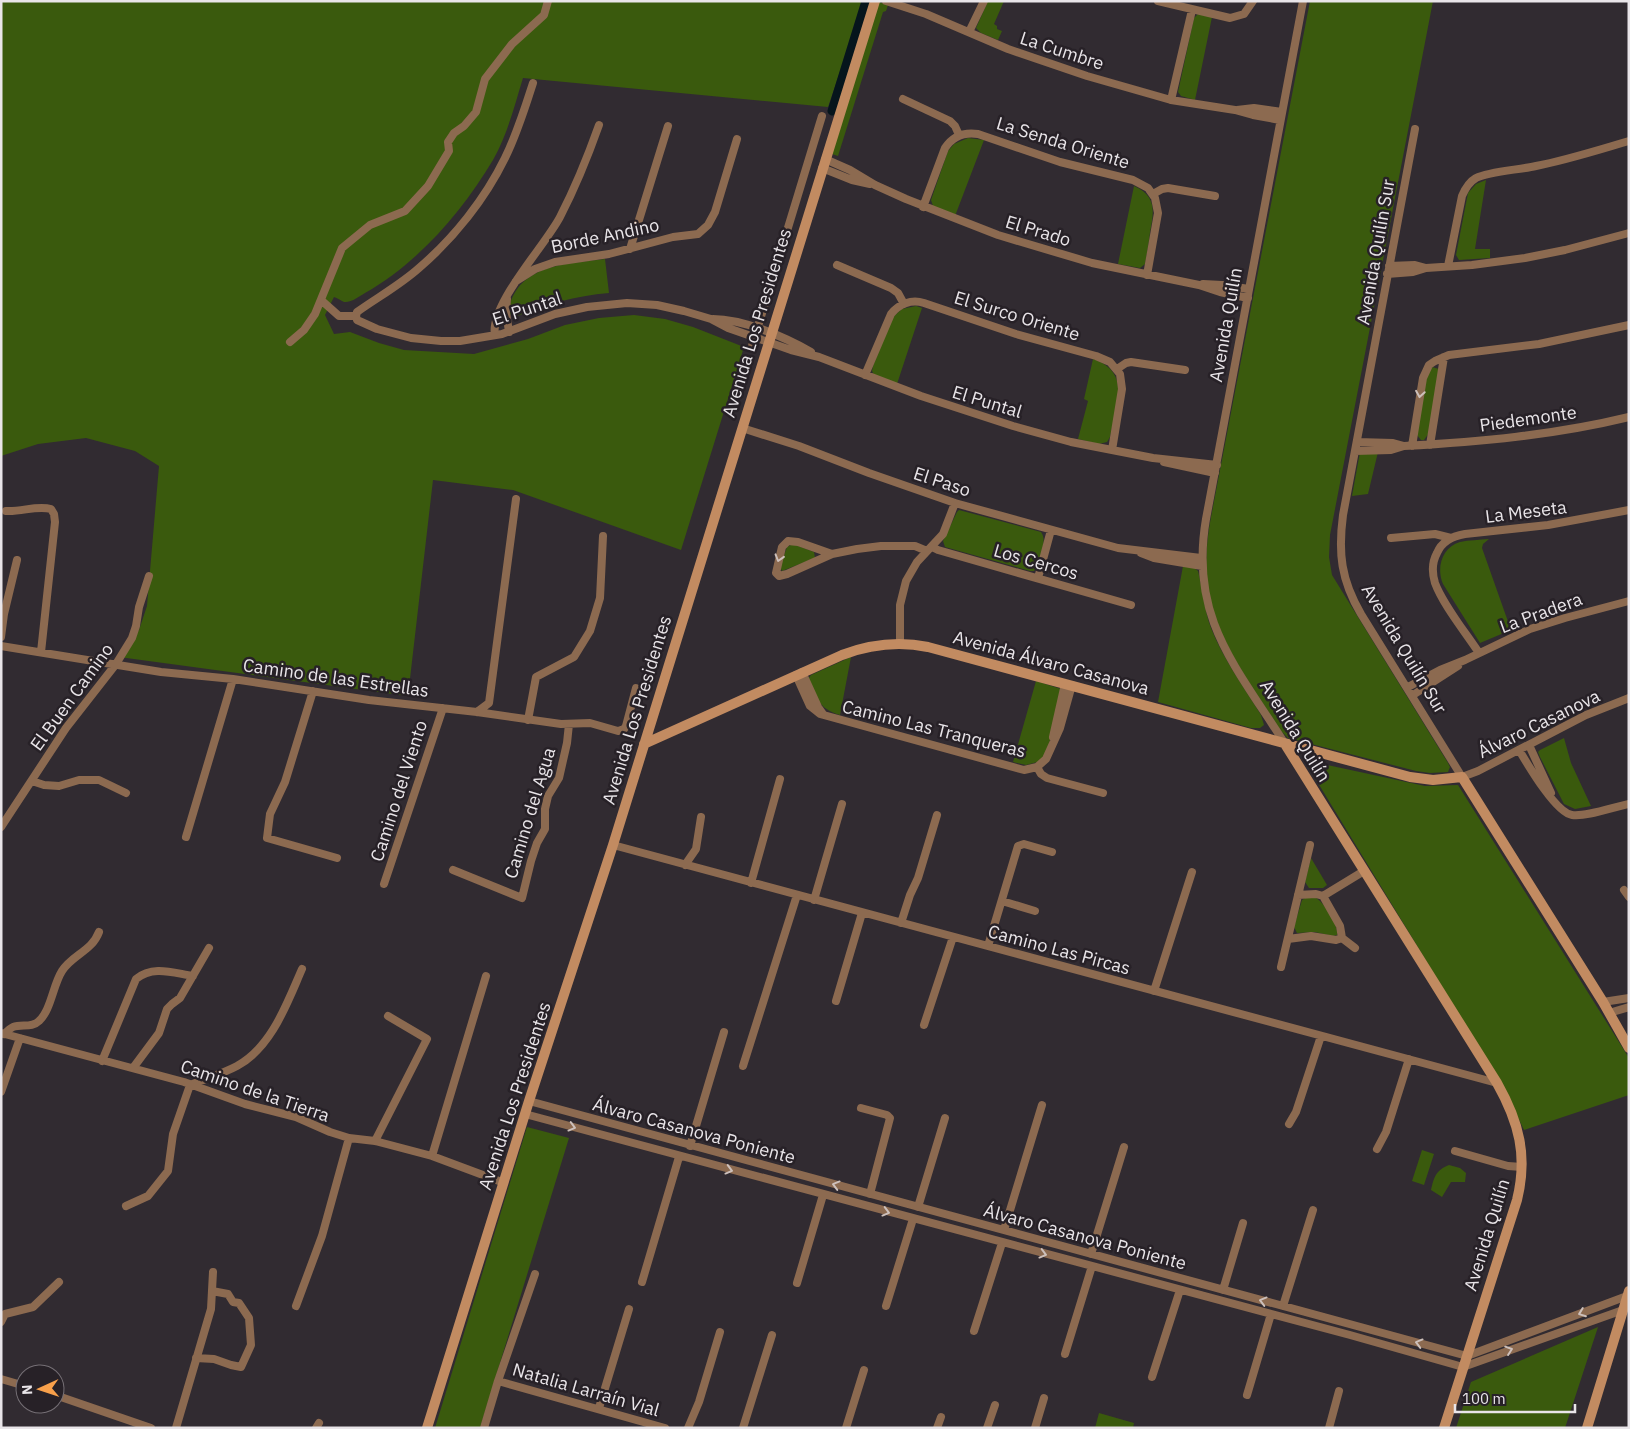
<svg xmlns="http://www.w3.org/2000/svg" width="1630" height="1429" font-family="'IBM Plex Sans',sans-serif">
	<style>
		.green { fill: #3a5a0d }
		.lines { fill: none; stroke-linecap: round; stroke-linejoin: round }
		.canal { stroke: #06151c; stroke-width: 9 }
		.street { stroke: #8c6a50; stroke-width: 8 }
		.secondary { stroke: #c28b61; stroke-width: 10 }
		.oneway { stroke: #cdc0bb }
		.labels { text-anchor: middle; stroke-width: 5; stroke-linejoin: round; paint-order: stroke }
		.street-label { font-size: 18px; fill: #e9e5e9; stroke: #272127 }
	</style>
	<rect width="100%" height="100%" fill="#312b31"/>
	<path class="green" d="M1 1H864L828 107 523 78C515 104 507 136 493 160 462 212 418 263 365 293 360 296 351 303 344 302 342 301 337 298 334 297L325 315 334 334 350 332 379 343 404 350 474 354 528 339 565 325 599 318 634 315 665 319 693 327 744 347 681 550 513 490 433 480 408 696 119 657 139 630 147 606 159 466 135 451 86 438 38 444 1 456Z
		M988 1H1004L994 24 997 26V29L1002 31 998 40 981 33 976 28Z
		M1310 1H1433L1330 535 1329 557 1332 575 1448 763 1450 767 1448 772 1430 773 1416 771 1288 738 1281 731C1252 685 1213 637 1207 581 1205 560 1207 538 1211 517Z
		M879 2 888 5 886 11 883 12 838 156 832 154Z
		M1198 14 1212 17 1195 100 1181 96 1178 92 1194 18Z
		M968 138 984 140 955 216 933 206 931 200 948 151 954 144Z
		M1486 180 1475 249H1490V258L1459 260 1456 255 1468 193 1476 184Z
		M1134 186C1157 196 1154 212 1150 232 1149 243 1147 253 1145 264L1140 268 1118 264Z
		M605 259 609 293C575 296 546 304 515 317L508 313C516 264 566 264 605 259Z
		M916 306 922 308 897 384 874 375 872 371 873 366 892 318 902 309Z
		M1093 359C1132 372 1116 406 1110 437L1107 442 1099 444 1078 439 1088 401 1084 399Z
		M1432 367 1439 369 1429 433 1424 440H1421L1417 435 1425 377Z
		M1360 452H1378L1368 494 1352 496Z
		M959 510 1041 532C1048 541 1039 558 1036 568L1034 571H1030L945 547 943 541 957 512Z
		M1489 539 1483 544 1482 548 1511 630 1480 643 1443 584C1436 568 1442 547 1460 542 1469 540 1479 540 1489 539Z
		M793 544 814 552 815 558 782 571 780 567 787 547Z
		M1183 566 1193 567 1198 571C1203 590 1204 609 1211 628 1223 659 1244 687 1261 715L1264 725 1260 728H1251L1158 702Z
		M851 657 840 715C817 708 818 698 808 679L811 675Z
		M1036 681 1061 689 1049 745 1041 761 1026 765 1013 762Z
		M1564 738 1571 763 1591 806 1575 809 1564 804 1540 757 1538 752 1540 750Z
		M1304 760 1425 786 1458 785 1629 1058V1095L1524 1130 1503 1087Z
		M1311 858 1327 885 1323 888H1309L1305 882Z
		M1313 896C1323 900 1339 925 1337 935L1333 936 1315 932 1297 933 1294 927 1302 900 1307 897Z
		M527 1127 569 1138 480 1428H435Z
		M1422 1150 1434 1154 1424 1185 1412 1181Z
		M1449 1165 1460 1168 1466 1173 1465 1182H1451L1442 1197 1431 1190C1434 1177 1436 1170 1449 1165Z
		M1598 1327 1565 1428H1456L1471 1382Z
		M1099 1413 1134 1423 1133 1428H1095Z"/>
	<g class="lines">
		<path class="canal" d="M832 111 866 1"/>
		<path class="street" d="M886 1 926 14 1008 49 1087 76 1171 100 1235 110 1253 115 1280 120
			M1158 1 1230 18 1244 14 1253 1
			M969 32 984 1
			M903 99 950 121 955 126 959 135
			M1171 100 1192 10
			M1237 110 1254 108 1282 112
			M1415 129 1343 515C1338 553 1341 580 1361 614L1462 777 1478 771 1586 715 1629 698
			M825 159 850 170 875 185 906 199 998 235 1092 263 1199 285 1220 292 1248 298
			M822 168 852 180 870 184
			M1153 194 1162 189 1168 188 1215 196
			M923 207 945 148C953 136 965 132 978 134L1060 162 1133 180 1148 188 1155 198 1158 213 1147 275
			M630 249 668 126
			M837 265 891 288 898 293 904 304
			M1389 266 1415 265 1426 268
			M1448 266 1462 196C1465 189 1469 182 1476 178 1490 171 1519 170 1536 166 1567 160 1598 150 1629 141
			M1387 274 1413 272 1426 268 1472 265 1525 258 1565 250 1629 233
			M516 281 535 269 555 262 609 254 673 237 698 234 708 225 715 212 737 139
			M1203 284 1222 285 1249 289
			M507 299 506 312 509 332
			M321 300 339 316H356
			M356 316 357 320 377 329 411 338 441 341H460L502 334 555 314 587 307 627 303 657 305 684 311 711 319 728 328 791 350 819 357 921 396 1013 426 1071 442 1153 458 1217 465
			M356 316 357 312C378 297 400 285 419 268 454 238 485 199 505 158 517 134 525 108 533 83
			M713 319C743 319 785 337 811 352
			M495 335C489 305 545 246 560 217 575 188 588 156 599 125
			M290 342 304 330 315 314 342 248 370 225 405 211 428 186 449 151 448 142 454 133 464 126 476 112 485 79 512 44 544 15 548 1
			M752 346 822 116
			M1117 369 1126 363 1131 362 1185 370
			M865 375 891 314C899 304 911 299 924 303L1016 334 1096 356 1110 362 1120 374 1122 389 1112 450
			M742 428 799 446 869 473 955 503 1118 548 1201 558
			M1357 442 1393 443 1404 446
			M1430 445 1444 357
			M1412 446 1423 378 1429 365 1435 361 1449 355 1539 344 1629 325
			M1355 451 1391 450 1404 446C1479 442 1555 435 1629 417
			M1164 462 1215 473
			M6 511C22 512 37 505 51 509L54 514 55 522 41 652
			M1391 538 1435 534 1451 538
			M932 547 938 550 1131 605
			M1141 553 1154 558 1202 566
			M832 554 798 542 788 541 782 547 776 573 779 576 787 574 832 554 857 549 881 546H915L927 551
			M1038 578 1051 530
			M1 637 4 614 17 560
			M900 643V605L906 581 917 562 943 534 955 503
			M1 646 161 672 233 679 369 700 477 712 561 724 590 723 618 731 624 729 626 726 636 688
			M1479 653C1466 633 1443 605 1435 583 1432 573 1432 562 1437 553 1442 541 1453 536 1465 534L1548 525 1629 510
			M802 672 818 707 823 714
			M796 675 810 706 820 714 1024 770 1037 767 1046 759 1060 728 1072 685
			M1408 687 1440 670 1465 660 1530 629 1565 618 1629 601
			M313 691 285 782 270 814 267 838 337 858
			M1413 695 1458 666
			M477 712 489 703 516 499
			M528 720 536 677 574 657 590 631 600 598 603 536
			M1053 737 1065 684
			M1285 744C1236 666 1189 618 1206 519L1303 1
			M1529 745 1551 793
			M1519 750C1528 765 1556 813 1572 815 1587 817 1613 807 1629 804
			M1037 767 1041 774 1047 778 1103 793
			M32 781 44 785 59 786 79 780H99L126 793
			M1 827 66 728 116 664 132 638 136 626 139 607 149 576
			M186 837 233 679
			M613 845 1497 1083
			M685 865 696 849 701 817
			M453 870 522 898 531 861 537 843 545 829V809L548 796 559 778 567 743 569 724
			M751 883 780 779
			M384 884 443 708
			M1624 890 1629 897
			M1323 896 1364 871
			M814 900 842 804
			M1002 901 1035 911
			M901 923 910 895 918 878 937 815
			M1342 938 1355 948
			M1288 939 1311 936 1336 940 1342 938 1340 926 1323 896 1316 894 1298 895
			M988 946 1018 846 1024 844 1052 852
			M1281 967 1310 845
			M1154 991 1192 872
			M836 1001 862 913
			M1603 1002 1629 998
			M1609 1013 1629 1007
			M924 1025 953 937
			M1 1033 184 1082 245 1104 296 1117 330 1132 349 1138 375 1141 432 1156 499 1181
			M4 1034C7 1032 10 1028 13 1027 22 1024 32 1028 39 1021 51 1010 53 985 62 971 72 955 92 951 99 932
			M102 1061 136 979C153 965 173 973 193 976
			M743 1066 797 895
			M133 1068 159 1033 167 1009 172 1004 180 998 209 948
			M1 1092 20 1038
			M529 1101 1467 1356 1627 1296
			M861 1108 887 1115 890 1118 870 1194
			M525 1114 1350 1335 1463 1367 1623 1310
			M1289 1124 1296 1112 1321 1036
			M375 1141 427 1039 388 1016
			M690 1146 724 1032
			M1377 1149 1386 1132 1409 1059
			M1455 1151 1508 1166 1522 1167
			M432 1156 486 976
			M126 1206 148 1196 168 1171 173 1134 190 1085C205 1079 222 1074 237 1066 272 1047 287 1003 302 969
			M918 1207 945 1118
			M1004 1230 1042 1105
			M1091 1254 1124 1147
			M642 1282 679 1157
			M797 1283 823 1195
			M1223 1290 1243 1223
			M296 1306 322 1236 349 1138
			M886 1306 913 1219
			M1283 1306 1313 1210
			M1 1322 5 1314 33 1307 59 1282
			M974 1331 1002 1243
			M1065 1354 1092 1266
			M196 1358 214 1359 231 1365 241 1367 251 1345 249 1318 239 1303 233 1302 228 1294 212 1291
			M1152 1377 1180 1290
			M1 1379 25 1386
			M498 1381 665 1428
			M55 1395 151 1428
			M1247 1395 1271 1314
			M599 1408 629 1309
			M176 1428 211 1309 213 1272
			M316 1428 319 1423
			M484 1428 498 1381 535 1274
			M688 1428 699 1402 720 1332
			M743 1428 772 1335
			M846 1428 864 1370
			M937 1428 941 1417
			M987 1428 995 1405
			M1035 1428 1044 1398
			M1329 1428 1339 1391"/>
		<path class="secondary" d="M644 744 842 655C871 644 898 641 928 647L1410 777 1433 780 1462 777 1603 1002 1629 1048
			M1285 744 1497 1083C1519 1122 1528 1156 1517 1200L1444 1428
			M427 1428 529 1101 613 845 875 1
			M1587 1428 1629 1291"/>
	</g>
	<defs><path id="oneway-chevron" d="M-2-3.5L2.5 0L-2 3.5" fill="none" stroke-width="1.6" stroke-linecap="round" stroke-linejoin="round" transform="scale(1.25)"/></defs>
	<g class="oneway">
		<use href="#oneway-chevron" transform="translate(1420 394) rotate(99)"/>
		<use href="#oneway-chevron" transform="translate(779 558) rotate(107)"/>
		<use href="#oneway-chevron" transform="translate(572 1127) rotate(15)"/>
		<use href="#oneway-chevron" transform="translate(729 1170) rotate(15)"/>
		<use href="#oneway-chevron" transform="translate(836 1185) rotate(-165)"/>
		<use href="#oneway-chevron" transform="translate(886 1212) rotate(15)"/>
		<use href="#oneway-chevron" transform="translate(1043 1254) rotate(15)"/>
		<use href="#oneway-chevron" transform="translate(1263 1301) rotate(-165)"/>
		<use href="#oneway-chevron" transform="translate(1582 1313) rotate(159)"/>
		<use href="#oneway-chevron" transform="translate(1419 1343) rotate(-165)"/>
		<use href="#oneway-chevron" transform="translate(1509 1350) rotate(-19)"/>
	</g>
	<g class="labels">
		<g class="street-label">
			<text transform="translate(1062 51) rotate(18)" y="6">La Cumbre</text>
			<text transform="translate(1063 143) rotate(17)" y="6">La Senda Oriente</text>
			<text transform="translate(1038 231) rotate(17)" y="6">El Prado</text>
			<text transform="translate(605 236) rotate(-12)" y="6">Borde Andino</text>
			<text transform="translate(1376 252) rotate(-80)" y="6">Avenida Quilín Sur</text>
			<text transform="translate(527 309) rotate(-18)" y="6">El Puntal</text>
			<text transform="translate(1017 316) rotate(17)" y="6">El Surco Oriente</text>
			<text transform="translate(757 323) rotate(-73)" y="6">Avenida Los Presidentes</text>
			<text transform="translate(1226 325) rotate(-80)" y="6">Avenida Quilín</text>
			<text transform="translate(987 402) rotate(17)" y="6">El Puntal</text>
			<text transform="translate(1528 419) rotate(-8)" y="6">Piedemonte</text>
			<text transform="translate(942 482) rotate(18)" y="6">El Paso</text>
			<text transform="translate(1526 512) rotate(-7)" y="6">La Meseta</text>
			<text transform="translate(1036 562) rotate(16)" y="6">Los Cercos</text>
			<text transform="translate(1541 613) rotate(-20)" y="6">La Pradera</text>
			<text transform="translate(1404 649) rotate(59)" y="6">Avenida Quilín Sur</text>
			<text transform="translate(1051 663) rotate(15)" y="6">Avenida Álvaro Casanova</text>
			<text transform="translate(336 678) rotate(8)" y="6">Camino de las Estrellas</text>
			<text transform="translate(72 697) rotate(-54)" y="6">El Buen Camino</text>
			<text transform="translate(637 710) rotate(-73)" y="6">Avenida Los Presidentes</text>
			<text transform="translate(1539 724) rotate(-26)" y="6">Álvaro Casanova</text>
			<text transform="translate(934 729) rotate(14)" y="6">Camino Las Tranqueras</text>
			<text transform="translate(1295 731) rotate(58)" y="6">Avenida Quilín</text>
			<text transform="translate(399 791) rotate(-72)" y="6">Camino del Viento</text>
			<text transform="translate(530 813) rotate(-73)" y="6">Camino del Agua</text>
			<text transform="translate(1059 950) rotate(15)" y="6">Camino Las Pircas</text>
			<text transform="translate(255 1091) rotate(19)" y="6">Camino de la Tierra</text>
			<text transform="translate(515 1096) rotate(-72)" y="6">Avenida Los Presidentes</text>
			<text transform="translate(694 1131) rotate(15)" y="6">Álvaro Casanova Poniente</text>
			<text transform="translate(1487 1235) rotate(-73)" y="6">Avenida Quilín</text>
			<text transform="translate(1085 1237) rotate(15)" y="6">Álvaro Casanova Poniente</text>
			<text transform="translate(586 1390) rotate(16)" y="6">Natalia Larraín Vial</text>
		</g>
	</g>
	<rect width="1630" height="1429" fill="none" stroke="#e9e5e9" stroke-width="5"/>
	<g transform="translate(40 1389) rotate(267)"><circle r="24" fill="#272127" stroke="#756f75"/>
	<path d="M0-4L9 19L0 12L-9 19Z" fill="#f8a04b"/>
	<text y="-8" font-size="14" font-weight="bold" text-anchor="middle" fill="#e9e5e9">N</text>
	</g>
	<path d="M1455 1404v8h120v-8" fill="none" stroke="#e9e5e9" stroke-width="2.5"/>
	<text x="1462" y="1404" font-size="15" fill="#e9e5e9" stroke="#272127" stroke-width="4" paint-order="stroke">100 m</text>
</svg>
